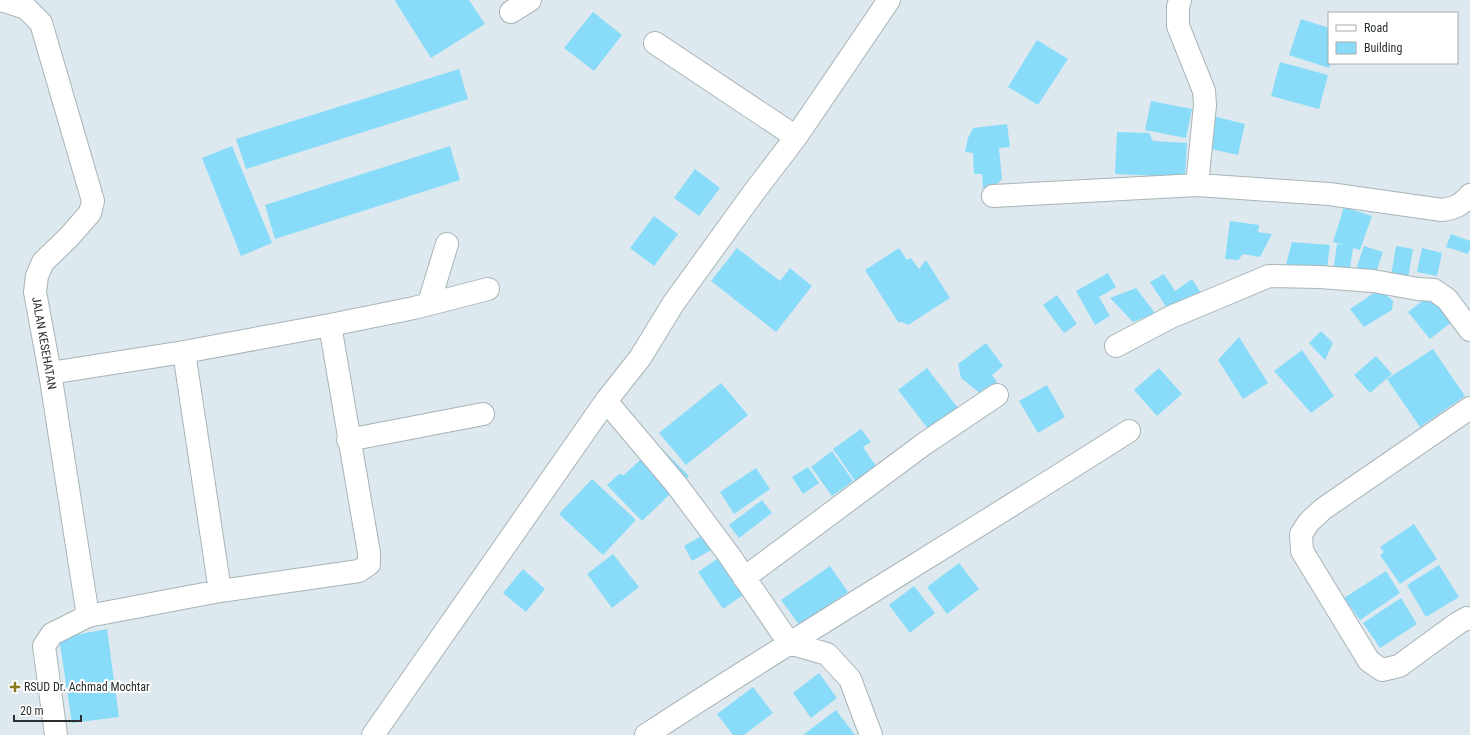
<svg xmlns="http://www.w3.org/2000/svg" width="1470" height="735" font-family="'Roboto Condensed',sans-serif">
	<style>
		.building { fill: #89dcf9 }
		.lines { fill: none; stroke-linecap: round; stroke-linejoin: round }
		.minor-casing { stroke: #a8b4b8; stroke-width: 24 }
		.minor { stroke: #fff; stroke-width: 22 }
		.poi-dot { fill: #88791d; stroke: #fff; stroke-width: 1.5 }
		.labels { text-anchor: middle; stroke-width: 4; stroke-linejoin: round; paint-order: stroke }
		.street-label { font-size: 12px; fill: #292e30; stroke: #fff }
		.poi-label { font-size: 12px; fill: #292e30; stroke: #fff; text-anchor: start }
	</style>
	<rect width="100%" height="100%" fill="#dde9ee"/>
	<path class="building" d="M396 0H469L485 24 431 58 395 1Z
		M593 12 622 35 594 71 564 48Z
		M1301 19 1329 28V63H1331L1329 68 1289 55Z
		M1037 40 1068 59 1038 105 1008 87Z
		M1280 62 1328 75 1319 109 1271 96Z
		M459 69 468 99 246 169 236 139Z
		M1151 101 1192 109 1186 138 1145 130Z
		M1200 113 1245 124 1238 155 1193 145Z
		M1007 124 1010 147 999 148 1002 179 994 187 983 188 982 174H974L973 153 965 152 968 138 973 128Z
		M1117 132 1149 133 1153 141 1187 143 1185 177 1115 174Z
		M232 146 272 243 241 256 202 158Z
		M450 146 460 180 275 239 265 205Z
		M695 169 720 188 699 216 674 198Z
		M1344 207 1372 216 1360 250 1353 248 1349 275 1333 273 1337 244 1344 245 1333 242Z
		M654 216 678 234 654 266 630 248Z
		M1230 221 1259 225 1258 232 1272 234 1260 257 1243 254 1238 260 1225 259Z
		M1451 234 1470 241V249L1468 254 1446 247Z
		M1292 242 1330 245 1327 268H1285Z
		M1364 246 1383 252 1373 281 1354 275Z
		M1396 246 1413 249 1408 278 1391 275Z
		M737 248 780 281 790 268 812 286 776 332 711 281Z
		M899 248 907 260 911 258 919 269 926 260 950 298 908 325 902 322H898L865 270Z
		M1422 248 1442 253 1437 276 1417 272Z
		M1108 273 1116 287 1099 297 1110 316 1095 325 1076 291Z
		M1164 274 1175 291 1192 279 1201 293 1170 313 1150 282Z
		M1136 288 1155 313 1133 322 1110 298Z
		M1380 289 1393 301 1392 310 1364 327 1350 309Z
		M1431 294 1453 321 1430 339 1408 312Z
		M1057 295 1077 324 1064 333 1043 305Z
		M1321 331 1333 343 1325 360 1309 343Z
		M1239 337 1268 383 1243 399 1218 360Z
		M986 343 1003 366 992 375 997 382 981 394 961 378 958 364Z
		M1433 349 1465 396 1420 427 1387 379Z
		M1302 350 1334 396 1311 413 1274 371Z
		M1376 356 1392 374 1370 393 1354 375Z
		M927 368 958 408 929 430 898 390Z
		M1159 368 1182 394 1157 416 1134 390Z
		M721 383 748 415 686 465 659 433Z
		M1047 385 1065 417 1038 433 1019 401Z
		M861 429 871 442 863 447 876 466 855 481 833 449Z
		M657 444 689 476 642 521 607 485 619 474 624 475Z
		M832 451 853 481 832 496 811 467Z
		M808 467 819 483 803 494 792 477Z
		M756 468 770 489 734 514 720 492Z
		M592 479 636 520 603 555 559 514Z
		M762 500 772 513 739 538 729 525Z
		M1414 524 1437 559 1400 584 1380 555 1384 552 1380 547Z
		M710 531 718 546 692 561 684 546Z
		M726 553 750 590 723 609 698 572Z
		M613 554 639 587 612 608 587 574Z
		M959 563 979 589 947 614 927 587Z
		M1439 565 1459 597 1426 617 1407 585Z
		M830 566 848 592 800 626 781 600Z
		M523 569 545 589 526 612 503 593Z
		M1386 571 1400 593 1360 620 1344 598Z
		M914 586 935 613 910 633 889 605Z
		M1401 598 1417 624 1380 648 1363 623Z
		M107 629 119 717 72 723 59 638Z
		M819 673 837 698 811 718 793 693Z
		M753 687 773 713 744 735H733L717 714Z
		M836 710 855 735H803Z"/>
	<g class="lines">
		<g class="minor-casing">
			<path id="minor" d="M1 0 26 8 41 23 93 201 90 213 68 238 43 262 37 276 35 292 50 373 88 616
				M511 12 530 0
				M655 43 796 137
				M1197 185 1329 194 1442 210C1456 208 1461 205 1470 195
				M993 196 1197 185 1205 105 1204 91 1178 26V7L1180 0
				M429 303 447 244
				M1116 346 1171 317 1269 276 1320 277 1373 281 1418 289 1434 290 1447 299 1470 330
				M184 352 220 591
				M50 373 184 352 330 325 414 308 488 289
				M606 401 676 484 729 555 789 643 827 654 850 679 871 735
				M1470 408 1323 509 1309 522 1301 534 1302 551 1369 661 1382 670 1399 666 1458 623 1467 618 1470 619
				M348 440 483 414
				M744 578 924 444 997 395
				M56 735 44 646 52 634 88 616 220 591 359 571 369 564V553L330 325
				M373 735 606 401 640 358 673 304 754 192 796 137 889 0
				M646 735C805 631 968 534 1129 431"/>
		</g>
		<use href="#minor" class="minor"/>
	</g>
	<path class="poi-dot" d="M13 681h4v4h4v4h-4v4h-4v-4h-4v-4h4z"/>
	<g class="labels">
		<g class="street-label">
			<text transform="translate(44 343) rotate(80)" y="4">JALAN KESEHATAN</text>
		</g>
		<g class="poi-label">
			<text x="24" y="691">RSUD Dr. Achmad Mochtar</text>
		</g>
	</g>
	<rect x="1328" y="12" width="130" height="52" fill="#ffffff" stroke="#a9abac"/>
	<rect x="1336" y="25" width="20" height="6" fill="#ffffff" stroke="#a9abac"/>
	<text x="1364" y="32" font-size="12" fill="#292e30">Road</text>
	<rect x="1336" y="42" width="20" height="12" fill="#89dcf9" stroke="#a9abac"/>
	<text x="1364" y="52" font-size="12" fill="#292e30">Building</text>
	<path d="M14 715v6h67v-6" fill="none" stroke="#292e30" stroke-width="2"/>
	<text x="20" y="715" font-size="12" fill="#292e30" stroke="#ffffff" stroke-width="3" paint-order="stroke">20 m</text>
</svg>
